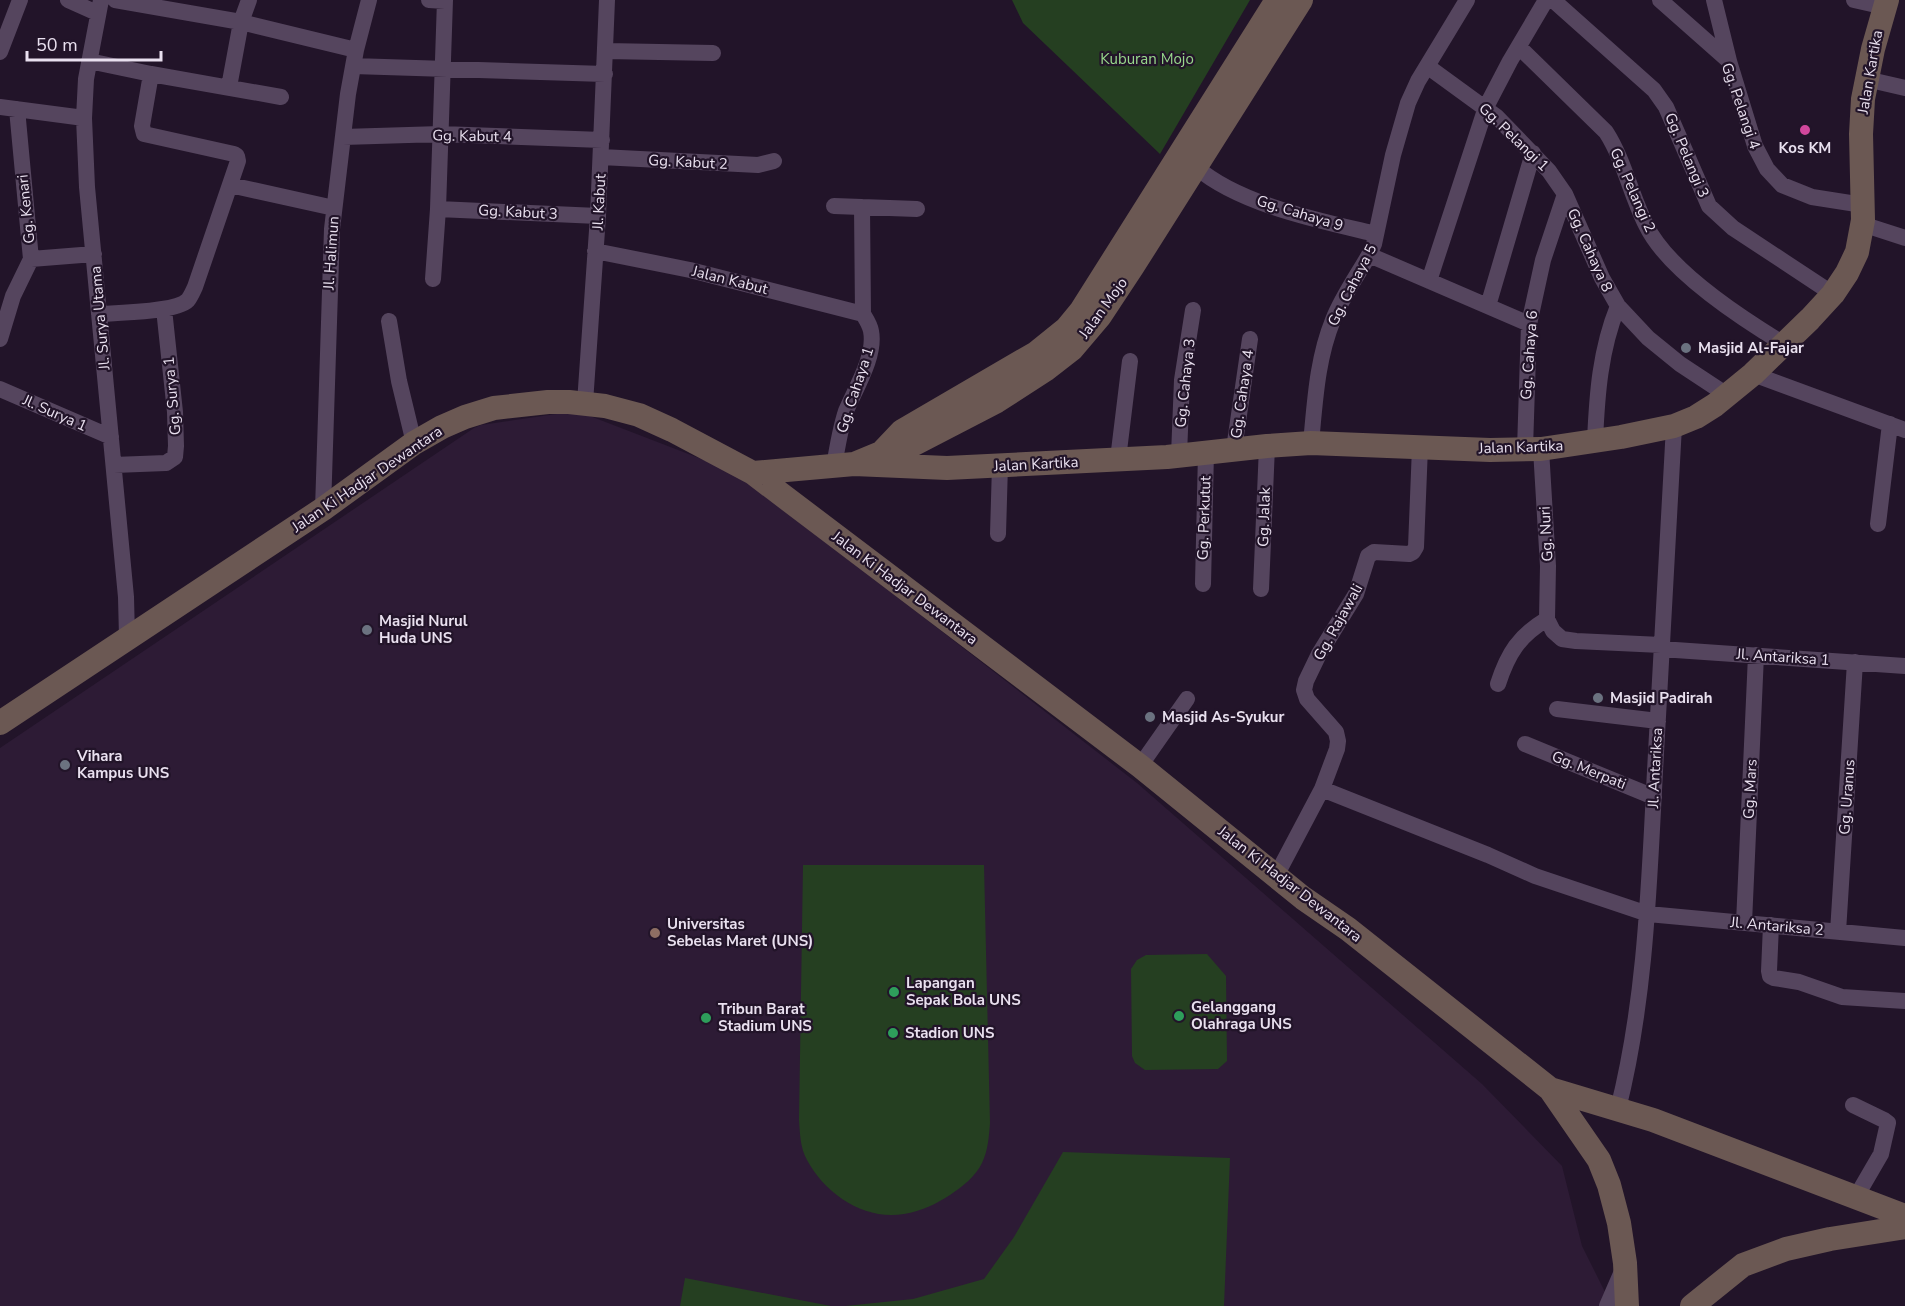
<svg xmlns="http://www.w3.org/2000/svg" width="1905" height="1306" font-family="'Nunito Sans',sans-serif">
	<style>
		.built { fill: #2d1b35 }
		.green { fill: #253f21 }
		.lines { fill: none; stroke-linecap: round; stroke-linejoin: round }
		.street { stroke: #55455e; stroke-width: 16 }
		.secondary { stroke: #6b5853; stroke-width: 24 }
		.hotel-dot { fill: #d1479c; stroke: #221429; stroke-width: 2 }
		.worship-dot { fill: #6b7280; stroke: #221429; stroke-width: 2 }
		.education-dot { fill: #8d6e63; stroke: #221429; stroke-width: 2 }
		.leisure-dot { fill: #2e9e5b; stroke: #221429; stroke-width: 2 }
		.labels { text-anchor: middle; stroke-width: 4.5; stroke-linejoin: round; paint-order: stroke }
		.park-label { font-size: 15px; fill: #98d88c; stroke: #221429 }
		.street-label { font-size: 15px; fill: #e9e0ef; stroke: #221429 }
		.poi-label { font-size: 15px; font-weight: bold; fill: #e9e0ef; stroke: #221429; text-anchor: start }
	</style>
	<rect width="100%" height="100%" fill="#221429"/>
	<path class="built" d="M577 411 730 470 922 616 1137 783 1482 1084 1562 1166 1582 1246 1605 1292 1599 1306H0V748L474 428 481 425Z"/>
	<path class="green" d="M1012 0H1250L1160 154 1023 23Z
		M803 865H984L990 1123C989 1136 988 1151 982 1163 976 1176 962 1187 950 1195 936 1204 922 1211 904 1214 865 1221 825 1194 807 1160 800 1148 800 1133 799 1120Z
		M1207 954 1226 976 1227 1061 1218 1069 1145 1070 1135 1063 1132 1056 1131 969 1137 960 1146 955Z
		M1063 1152 1230 1158 1224 1306H845L913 1299 984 1279 1014 1237Z
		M685 1278 831 1306H680Z"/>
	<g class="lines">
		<path class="street" d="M68 0 97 13
			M101 0 86 79 84 118 87 187 126 597 127 637
			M115 0 241 22 356 50
			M429 0 445 1
			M1553 0 1654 90 1666 107 1709 206 1733 228 1833 294
			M1660 0 1729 61 1755 146 1767 169 1782 185 1812 197 1863 205
			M1714 0 1729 61
			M1854 0 1885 7
			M1519 47 1606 132C1624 160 1631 195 1646 225 1668 271 1741 318 1784 344
			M606 51 713 53
			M0 52 20 0
			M89 61 151 74
			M353 66 605 74
			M1427 66 1497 117 1549 171 1565 194 1602 278 1618 306 1648 338 1680 364 1727 395
			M1866 79 1905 88
			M229 87 241 22 249 0
			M0 107 84 118
			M343 137 441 134 602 140
			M601 157 758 165 774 161
			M1196 167C1240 205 1321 221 1376 234
			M230 185 334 208
			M834 206 917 209
			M438 209 598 216
			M1862 224 1905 238
			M595 251 690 270 863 314
			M1369 255 1529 324
			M31 259 94 254
			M433 279 438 209 445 0
			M1429 281 1486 107 1510 61 1546 0
			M1488 306 1533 153
			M99 314C118 313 177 312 188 300 191 296 193 291 195 287L238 161 237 156 234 154 144 134 142 126 151 74 281 97
			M389 321 399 381 414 443
			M0 339 13 296 31 259 17 109
			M1753 374 1905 430
			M0 389 111 437
			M585 403 598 216 607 0
			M1595 441C1597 395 1600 350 1618 306
			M1311 443C1315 402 1317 359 1333 320 1342 297 1357 276 1369 255L1374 244 1393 155 1408 103 1418 81 1467 0
			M1234 449 1250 339
			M1525 449 1529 324 1543 260 1565 194
			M1541 449 1548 566 1547 619 1553 631 1562 639 1576 641 1661 645
			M1179 455 1182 380 1193 310
			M1118 459 1130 361
			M114 465 166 463 175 457 176 446 175 412 164 309
			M834 467C837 448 840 429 846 411 855 389 876 356 871 331 870 325 866 319 863 314L862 207
			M323 509 332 229 348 94 356 50 369 0
			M1878 524 1890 424
			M998 534 1000 465
			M1203 584 1206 452
			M1261 589 1267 446
			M1661 649 1905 666
			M1498 684C1508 653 1519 636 1547 619
			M1557 709 1658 721
			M1525 744 1654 797
			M1140 766 1187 699
			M1322 789 1488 855 1535 876 1648 914 1905 938
			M1276 876 1322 789 1337 749 1338 741 1336 732 1307 699 1304 690 1306 681 1319 654 1356 594 1368 556 1374 552 1409 554 1413 552 1416 547 1420 447
			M1744 923 1756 655
			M1771 925 1769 971 1770 976 1774 978 1799 982 1842 997 1905 1001
			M1838 932 1855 662
			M1853 1105 1884 1120 1888 1123 1881 1154 1856 1197
			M1618 1109C1646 998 1649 884 1655 771 1661 656 1667 541 1674 426
			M1607 1306 1623 1269"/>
		<path class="secondary" d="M884 450 902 431 1036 353 1067 328 1081 311 1277 0
			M854 464 947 468 1167 457 1267 446 1311 443 1490 450 1541 449 1621 437 1674 426 1696 417 1715 405 1753 374 1810 319 1833 294 1847 273 1857 252 1863 220 1861 134 1863 99 1873 49 1887 0
			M753 473 854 464 883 452 914 444 997 401 1045 370 1072 349 1100 316 1133 266 1301 0
			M0 723 323 509 414 443 442 427 465 417 494 408 548 402H569L605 406 639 415 672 430 753 473 1140 766 1303 898 1348 929 1550 1089 1599 1160 1609 1185 1619 1223 1625 1263 1627 1306
			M1550 1089 1653 1120 1905 1216
			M1692 1306 1743 1265 1786 1249 1830 1239 1905 1227"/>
	</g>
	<circle class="hotel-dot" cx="1805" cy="130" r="6"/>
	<g class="worship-dot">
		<circle cx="1686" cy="348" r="6"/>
		<circle cx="367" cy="630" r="6"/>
		<circle cx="1598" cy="698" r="6"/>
		<circle cx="1150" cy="717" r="6"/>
		<circle cx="65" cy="765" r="6"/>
	</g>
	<circle class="education-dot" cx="655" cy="933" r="6"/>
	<g class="leisure-dot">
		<circle cx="894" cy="992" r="6"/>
		<circle cx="1179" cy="1016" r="6"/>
		<circle cx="706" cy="1018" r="6"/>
		<circle cx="893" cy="1033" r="6"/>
	</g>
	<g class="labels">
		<g class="park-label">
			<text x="1147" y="64">Kuburan Mojo</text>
		</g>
		<g class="street-label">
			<text transform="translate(1870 72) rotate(-80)" y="5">Jalan Kartika</text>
			<text transform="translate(1741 106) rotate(71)" y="5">Gg. Pelangi 4</text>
			<text transform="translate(472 136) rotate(1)" y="5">Gg. Kabut 4</text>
			<text transform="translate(1514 137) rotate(44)" y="5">Gg. Pelangi 1</text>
			<text transform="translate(1687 155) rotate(67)" y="5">Gg. Pelangi 3</text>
			<text transform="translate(688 162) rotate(3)" y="5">Gg. Kabut 2</text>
			<text transform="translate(1633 190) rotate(66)" y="5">Gg. Pelangi 2</text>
			<text transform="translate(599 202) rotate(-87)" y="5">Jl. Kabut</text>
			<text transform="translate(26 209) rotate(-96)" y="5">Gg. Kenari</text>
			<text transform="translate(518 212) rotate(3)" y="5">Gg. Kabut 3</text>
			<text transform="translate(1300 213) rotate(17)" y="5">Gg. Cahaya 9</text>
			<text transform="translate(1590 250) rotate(66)" y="5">Gg. Cahaya 8</text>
			<text transform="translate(331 253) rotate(-86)" y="5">Jl. Halimun</text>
			<text transform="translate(730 280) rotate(14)" y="5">Jalan Kabut</text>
			<text transform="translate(1352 285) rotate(-63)" y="5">Gg. Cahaya 5</text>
			<text transform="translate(1103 308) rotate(-54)" y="5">Jalan Mojo</text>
			<text transform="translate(100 318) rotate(-95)" y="5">Jl. Surya Utama</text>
			<text transform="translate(1529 355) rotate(-86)" y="5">Gg. Cahaya 6</text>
			<text transform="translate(1185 383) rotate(-84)" y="5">Gg. Cahaya 3</text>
			<text transform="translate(855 390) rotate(-72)" y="5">Gg. Cahaya 1</text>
			<text transform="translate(1242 394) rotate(-82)" y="5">Gg. Cahaya 4</text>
			<text transform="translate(172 396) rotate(-95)" y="5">Gg. Surya 1</text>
			<text transform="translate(55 413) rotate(24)" y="5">Jl. Surya 1</text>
			<text transform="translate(1521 447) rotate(-2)" y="5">Jalan Kartika</text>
			<text transform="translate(1036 464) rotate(-3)" y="5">Jalan Kartika</text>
			<text transform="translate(367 479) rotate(-34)" y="5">Jalan Ki Hadjar Dewantara</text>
			<text transform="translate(1264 517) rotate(-88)" y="5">Gg. Jalak</text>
			<text transform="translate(1204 518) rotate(-88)" y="5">Gg. Perkutut</text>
			<text transform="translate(1546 534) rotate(-93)" y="5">Gg. Nuri</text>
			<text transform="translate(905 588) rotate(37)" y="5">Jalan Ki Hadjar Dewantara</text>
			<text transform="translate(1338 622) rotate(-61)" y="5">Gg. Rajawali</text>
			<text transform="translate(1783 657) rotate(4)" y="5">Jl. Antariksa 1</text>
			<text transform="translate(1655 768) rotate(-87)" y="5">Jl. Antariksa</text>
			<text transform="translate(1589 770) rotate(22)" y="5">Gg. Merpati</text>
			<text transform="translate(1750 789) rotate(-87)" y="5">Gg. Mars</text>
			<text transform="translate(1847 797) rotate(-86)" y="5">Gg. Uranus</text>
			<text transform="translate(1290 884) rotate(38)" y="5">Jalan Ki Hadjar Dewantara</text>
			<text transform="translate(1777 926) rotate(5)" y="5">Jl. Antariksa 2</text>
		</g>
		<g class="poi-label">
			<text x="1805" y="153" text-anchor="middle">Kos KM</text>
			<text x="1698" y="353">Masjid Al-Fajar</text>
			<text x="379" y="626">Masjid Nurul<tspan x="379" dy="17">Huda UNS</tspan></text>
			<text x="1610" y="703">Masjid Padirah</text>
			<text x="1162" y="722">Masjid As-Syukur</text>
			<text x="77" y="761">Vihara<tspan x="77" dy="17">Kampus UNS</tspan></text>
			<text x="667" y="929">Universitas<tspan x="667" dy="17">Sebelas Maret (UNS)</tspan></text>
			<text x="906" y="988">Lapangan<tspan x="906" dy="17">Sepak Bola UNS</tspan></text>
			<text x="1191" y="1012">Gelanggang<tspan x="1191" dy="17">Olahraga UNS</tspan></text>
			<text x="718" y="1014">Tribun Barat<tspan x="718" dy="17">Stadium UNS</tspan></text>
			<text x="905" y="1038">Stadion UNS</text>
		</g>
	</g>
	<path d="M27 51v9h134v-9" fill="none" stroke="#e9e0ef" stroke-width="3"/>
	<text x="36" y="51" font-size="18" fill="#e9e0ef" stroke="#221429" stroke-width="4.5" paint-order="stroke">50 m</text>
</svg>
